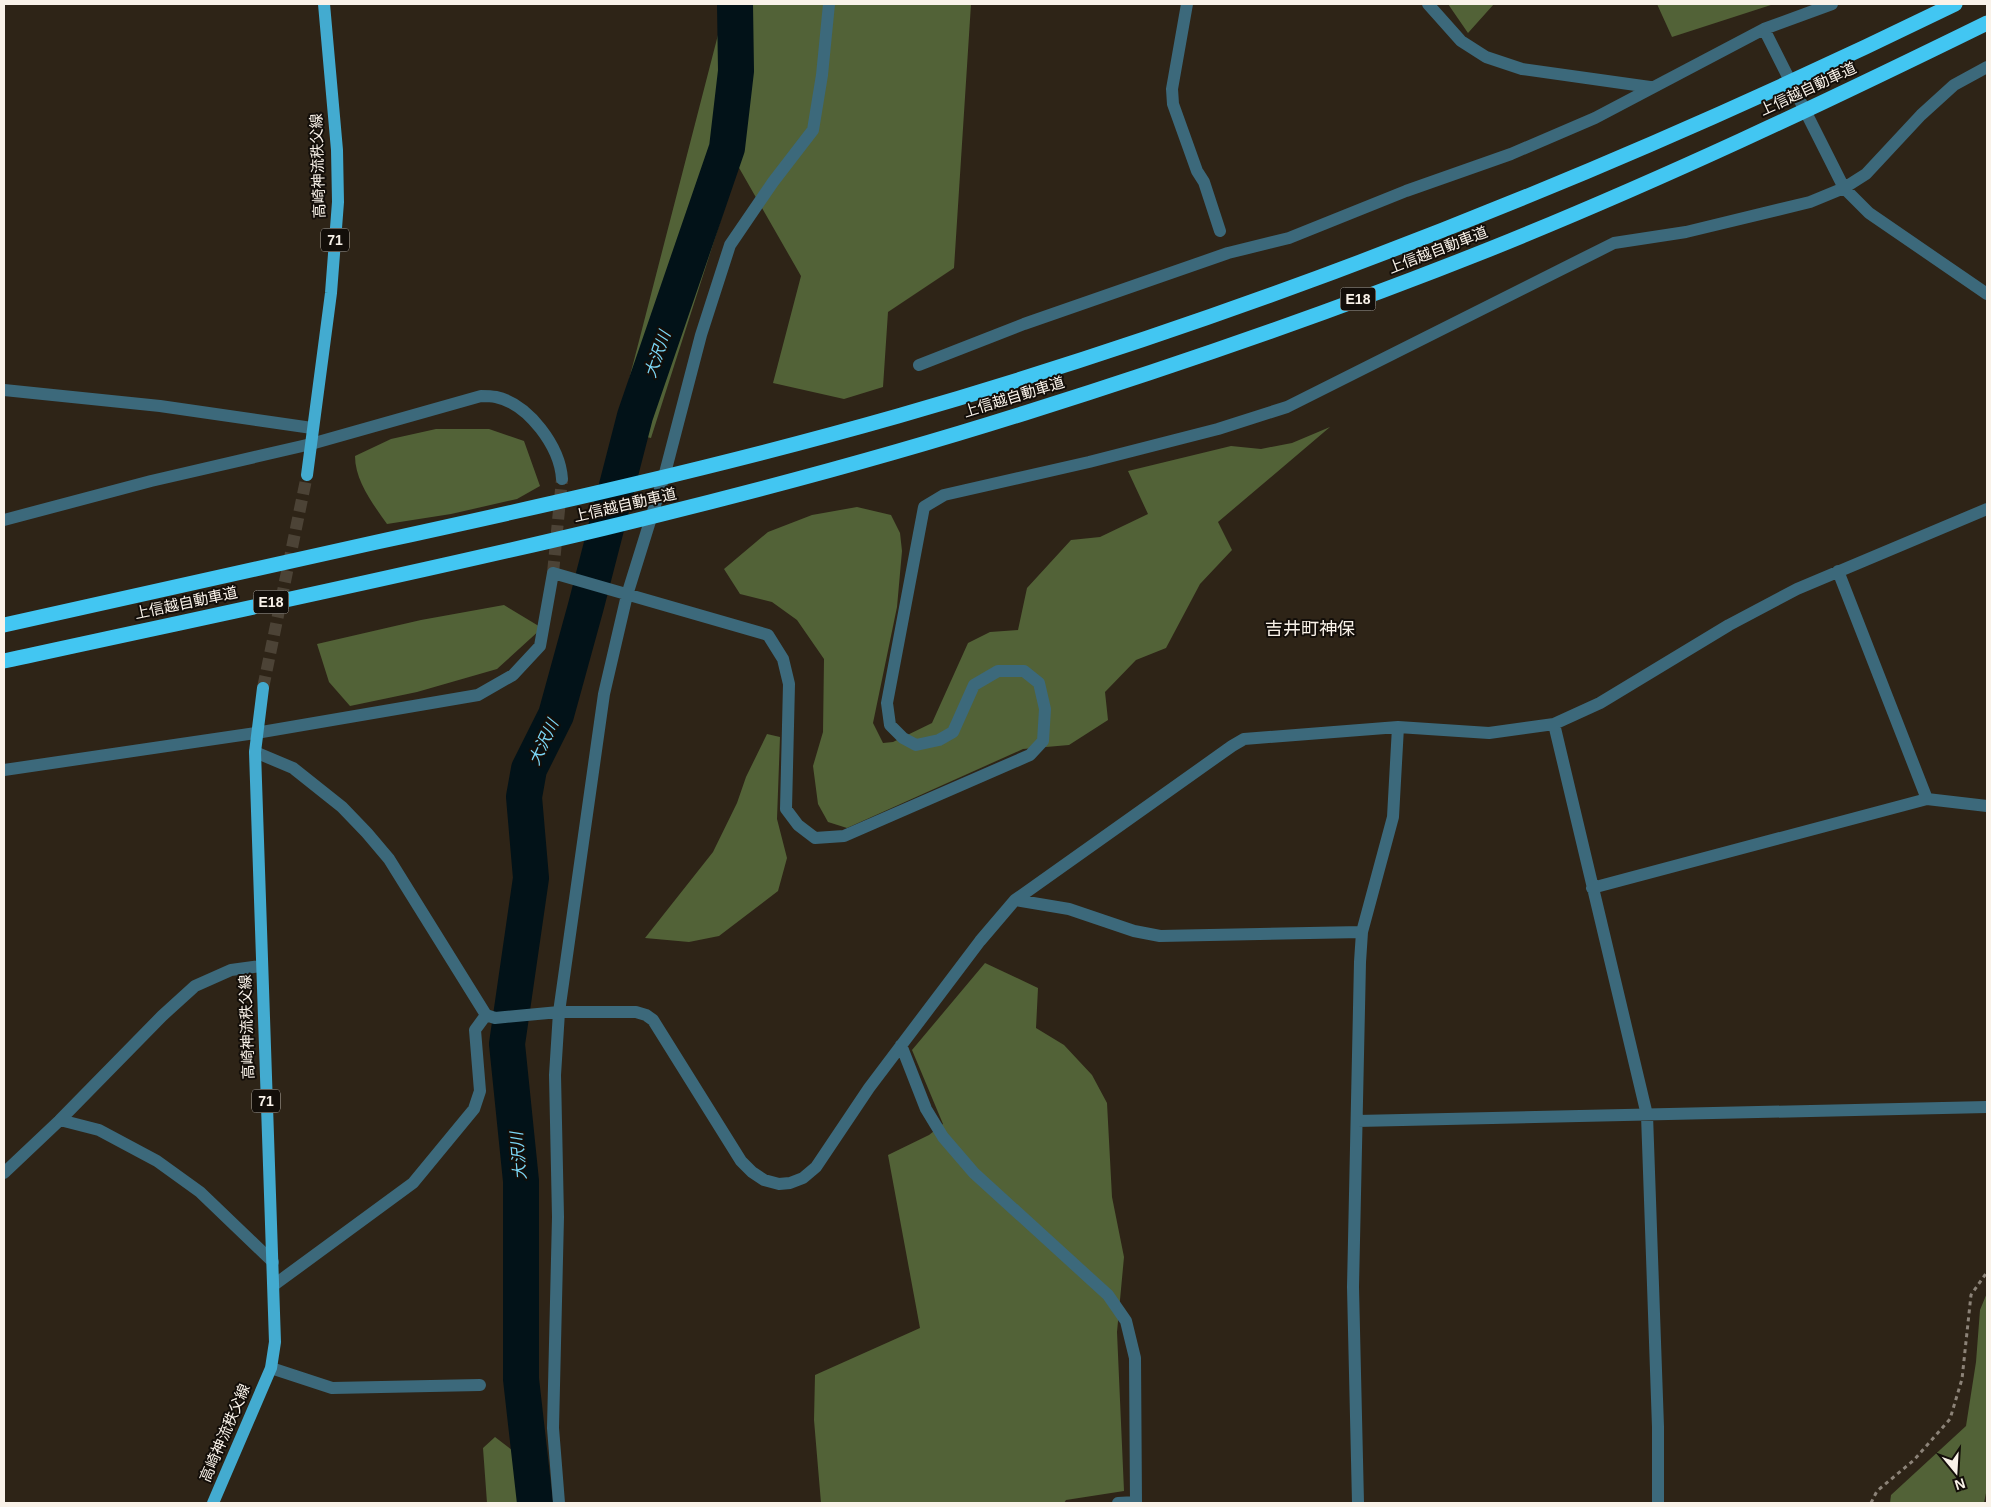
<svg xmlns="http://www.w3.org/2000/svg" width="1991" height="1507" font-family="Arial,'Noto Sans JP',sans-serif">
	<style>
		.forest { fill: #526237 }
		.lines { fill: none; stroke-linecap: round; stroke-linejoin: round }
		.river { stroke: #021218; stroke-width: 36 }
		.minor-tunnel { stroke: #4c4336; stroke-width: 12; stroke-dasharray: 12 6; stroke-linecap: butt }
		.major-tunnel { stroke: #4c4336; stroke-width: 12; stroke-dasharray: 12 6; stroke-linecap: butt }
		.path { stroke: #8c8378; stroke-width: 3; stroke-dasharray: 4 4; stroke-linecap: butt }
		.minor { stroke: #3c697b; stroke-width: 12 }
		.major { stroke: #43abd0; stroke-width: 12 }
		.highway { stroke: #42c6f2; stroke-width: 15 }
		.labels { text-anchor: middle; stroke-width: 4; stroke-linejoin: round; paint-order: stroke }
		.shield { fill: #130e09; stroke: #b4aea6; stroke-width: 1 }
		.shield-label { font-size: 14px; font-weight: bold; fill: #f9f2e9 }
		.street-label { font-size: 15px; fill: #f9f2e9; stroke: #130e09 }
		.water-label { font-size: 16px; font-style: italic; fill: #7bd6f5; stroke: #130e09 }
		.quarter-label { font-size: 18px; fill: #f9f2e9; stroke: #130e09 }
	</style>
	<rect width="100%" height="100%" fill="#2e2417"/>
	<path class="forest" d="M723 4H971L954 268 888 312 883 387 844 399 773 383 801 276 738 166 651 438 616 430 719 31Z
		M1448 4H1494L1468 33Z
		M1657 4H1774L1672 37Z
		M1330 427 1218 522 1232 550 1200 584 1166 648 1136 660 1105 692 1108 720 1069 745 1023 749 847 828 828 822 818 804 813 766 823 732 824 659 797 620 772 602 740 594 724 569 768 532 812 515 857 507 891 515 900 533 902 551 897 607 873 723 883 743 893 742 932 723 968 643 990 632 1018 630 1027 588 1071 540 1100 537 1148 514 1128 471 1231 446 1261 449 1292 443Z
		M436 429H489L524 441 540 486 517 499 451 514 387 524C373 504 355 481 355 456L391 439Z
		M504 605 542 628 497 669 417 692 350 706 329 682 317 644 421 620Z
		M767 734 780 737 777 819 787 858 778 891 719 936 689 942 645 938 713 852 737 803 746 777Z
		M985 963 1038 988 1036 1028 1064 1045 1092 1075 1107 1103 1112 1197 1124 1257 1117 1332 1124 1491 1066 1500 1064 1503H821L814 1420 815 1375 920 1328 888 1155 929 1135 943 1124 912 1050Z
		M1987 1293V1488L1984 1503H1890L1891 1495 1966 1426 1976 1362 1980 1310Z
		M495 1437 512 1450 521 1503H487L483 1448Z"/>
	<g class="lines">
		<path class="river" d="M535 1503 521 1379V1181L507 1044 531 878 524 797 529 769 556 715 586 606 635 416 727 148 736 71 735 4"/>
		<path class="minor-tunnel" d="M553 573 562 479"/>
		<path class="major-tunnel" d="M263 688 307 475"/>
		<path class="path" d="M1871 1503 1877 1491 1914 1460 1950 1419 1962 1379 1971 1295 1987 1272"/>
		<path class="minor" d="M1187 4 1172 89 1173 104 1197 171 1204 182 1220 231
			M1428 4 1461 41 1486 57 1522 69 1650 87
			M1764 29 1844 188 1869 213 1987 294
			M919 365 1024 324 1228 253 1289 238 1406 191 1511 154 1595 118 1764 29 1832 4
			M4 390 160 406 312 428
			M4 520 151 481 311 444 481 396C486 396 491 396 496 397 529 404 560 447 562 479
			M1838 571 1927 799
			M1554 724 1647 1115 1658 1427V1503
			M255 752 293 768 342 807 367 833 389 859 486 1015 495 1018 559 1012H636L646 1015 653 1020 741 1161 752 1172 764 1180 779 1184 790 1183 803 1178 816 1167 869 1088 980 941 1015 900 1232 746 1244 739 1398 727 1489 733 1554 724 1600 703 1729 625 1797 589 1987 509
			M4 770 256 733 478 695 513 675 540 646 553 573 768 635 783 659 789 684 786 809 798 825 815 838 844 836 1030 755 1043 741 1045 709 1039 683 1024 671H998L974 685 953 732 939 740 916 745 903 738 890 725 887 703 924 507 944 495 1089 462 1218 429 1287 407 1614 243 1686 232 1810 202 1844 188 1866 174 1921 115 1954 85 1987 67
			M1592 888 1927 799 1987 806
			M1015 900 1069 909 1134 931 1160 936 1362 932
			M901 1045 926 1109 943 1137 974 1173 1108 1295 1126 1321 1135 1358 1136 1503
			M60 1120 99 1130 157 1161 200 1192 273 1262
			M1357 1121 1987 1107
			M4 1173 60 1120 162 1016 195 986 231 970 261 966
			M274 1285 413 1183 474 1109 480 1091 475 1030 486 1015
			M271 1368 332 1388 480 1385
			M559 1503 553 1428 558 1217 555 1075 559 1012 604 694 627 595 665 473 701 335 730 245 773 182 813 130 822 75 829 4
			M1118 1503 1136 1502
			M1358 1503 1353 1287 1360 962 1362 932 1393 817 1398 727"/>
		<path class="major" d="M307 475 331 293 338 202 337 150 324 4
			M213 1503 271 1368 275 1342 255 752 263 688"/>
		<path class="highway" d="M4 625C128 598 252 570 377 542 552 504 726 465 898 416 1263 311 1615 170 1955 4
			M4 661C346 586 690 519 1025 413 1181 364 1337 310 1490 249 1659 181 1824 103 1987 23"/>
	</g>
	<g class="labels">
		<g class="shield">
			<rect x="321" y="228.5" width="28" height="23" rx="4"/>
			<rect x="1340.5" y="287.5" width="35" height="23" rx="4"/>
			<rect x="253.5" y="590.5" width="35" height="23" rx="4"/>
			<rect x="252" y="1089.5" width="28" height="23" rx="4"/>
		</g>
		<g class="shield-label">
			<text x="335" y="245">71</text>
			<text x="1358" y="304">E18</text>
			<text x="271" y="607">E18</text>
			<text x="266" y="1106">71</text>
		</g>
		<g class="street-label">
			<text transform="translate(1808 89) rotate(-25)" y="5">上信越自動車道</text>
			<text transform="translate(318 166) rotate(-92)" y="5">高崎神流秩父線</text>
			<text transform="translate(1438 250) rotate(-21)" y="5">上信越自動車道</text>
			<text transform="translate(1014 397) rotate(-17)" y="5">上信越自動車道</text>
			<text transform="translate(625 505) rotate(-13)" y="5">上信越自動車道</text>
			<text transform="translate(186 603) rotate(-12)" y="5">上信越自動車道</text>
			<text transform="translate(247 1027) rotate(-92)" y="5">高崎神流秩父線</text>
			<text transform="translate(225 1433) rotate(-67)" y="5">高崎神流秩父線</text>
		</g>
		<g class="water-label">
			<text transform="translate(657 354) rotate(-71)" y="6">大沢川</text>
			<text transform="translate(543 742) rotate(-65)" y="6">大沢川</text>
			<text transform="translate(518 1156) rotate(-95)" y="6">大沢川</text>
		</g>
		<g class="quarter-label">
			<text x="1310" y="635">吉井町神保</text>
		</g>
	</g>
	<rect width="1991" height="1507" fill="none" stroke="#f9f2e9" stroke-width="10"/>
	<g transform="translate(1956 1472) rotate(162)" stroke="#130e09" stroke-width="4" paint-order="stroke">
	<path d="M0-4L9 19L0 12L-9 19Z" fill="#f9f2e9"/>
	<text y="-8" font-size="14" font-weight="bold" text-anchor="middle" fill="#f9f2e9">N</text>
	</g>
</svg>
